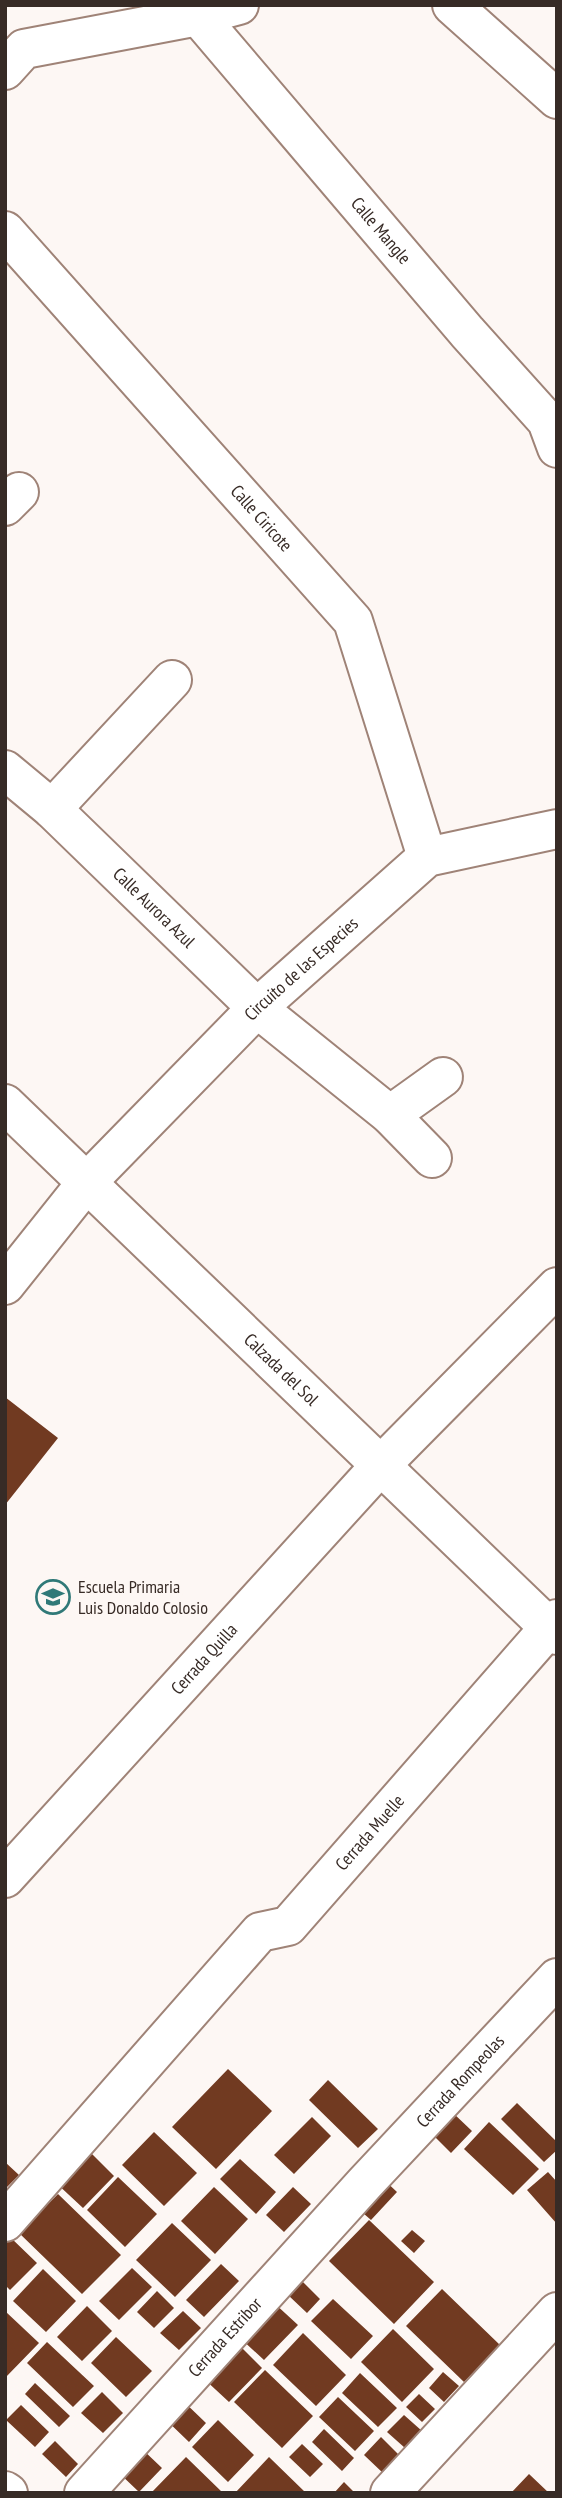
<svg xmlns="http://www.w3.org/2000/svg" width="562" height="2498" font-family="'PT Sans Narrow',sans-serif">
	<style>
		.building { fill: #713a21 }
		.lines { fill: none; stroke-linecap: round; stroke-linejoin: round }
		.street-casing { stroke: #9f8377; stroke-width: 42 }
		.secondary-casing { stroke: #9f8377; stroke-width: 42 }
		.street { stroke: #fff; stroke-width: 38 }
		.secondary { stroke: #fff; stroke-width: 38 }
		.labels { text-anchor: middle; stroke-width: 7; stroke-linejoin: round; paint-order: stroke }
		.street-label { font-size: 18px; fill: #372b26; stroke: #fdf7f4 }
		.poi-label { font-size: 18px; fill: #372b26; stroke: #fdf7f4; text-anchor: start }
	</style>
	<rect width="100%" height="100%" fill="#fdf7f4"/>
	<path class="building" d="M5 1397 58 1438 5 1505Z
		M228 2069 272 2111 216 2169 172 2127Z
		M328 2080 378 2129 358 2148 309 2100Z
		M517 2103 557 2142V2150L544 2162 501 2119Z
		M452 2112 472 2131 451 2153 431 2133Z
		M312 2117 331 2136 294 2174 274 2155Z
		M489 2122 539 2169 513 2195 464 2149Z
		M154 2132 197 2173 164 2206 122 2165Z
		M86 2148 114 2176 83 2208 54 2181Z
		M240 2159 276 2192 256 2214 220 2179Z
		M5 2162 19 2175 5 2189Z
		M548 2172 557 2182V2224L527 2190Z
		M118 2177 157 2214 125 2247 87 2210Z
		M381 2177 397 2192 371 2220 355 2206Z
		M214 2187 248 2219 215 2254 181 2221Z
		M293 2187 311 2204 284 2232 266 2215Z
		M58 2194 121 2255 82 2294 19 2233Z
		M369 2220 434 2282 394 2324 329 2261Z
		M172 2223 211 2260 175 2297 136 2260Z
		M412 2230 425 2241 414 2253 401 2241Z
		M9 2236 37 2263 10 2290 5 2285V2239Z
		M221 2264 239 2281 204 2317 186 2300Z
		M132 2268 152 2287 119 2320 99 2301Z
		M43 2269 76 2301 46 2332 13 2301Z
		M302 2281 320 2299 307 2313 288 2295Z
		M442 2289 500 2345 464 2382 406 2326Z
		M157 2291 174 2308 154 2328 137 2312Z
		M333 2299 373 2336 351 2359 311 2321Z
		M273 2302 298 2325 264 2360 239 2337Z
		M87 2306 112 2331 82 2361 57 2337Z
		M5 2311 39 2343 5 2378Z
		M183 2311 201 2328 179 2350 160 2333Z
		M393 2329 434 2369 402 2402 361 2362Z
		M303 2333 346 2375 316 2406 273 2365Z
		M116 2337 152 2371 126 2397 91 2363Z
		M47 2342 94 2386 73 2407 27 2363Z
		M236 2342 262 2368 229 2402 202 2377Z
		M265 2370 313 2416 282 2448 234 2402Z
		M443 2372 459 2386 444 2402 429 2388Z
		M360 2373 397 2408 378 2427 342 2393Z
		M35 2383 70 2416 59 2427 25 2394Z
		M102 2392 123 2413 103 2433 81 2413Z
		M419 2394 435 2409 422 2422 406 2407Z
		M338 2397 374 2431 355 2451 319 2417Z
		M180 2398 206 2423 189 2442 162 2416Z
		M21 2405 49 2432 35 2447 6 2420Z
		M404 2415 422 2431 405 2448 387 2432Z
		M218 2420 254 2455 228 2482 192 2447Z
		M324 2429 354 2458 342 2471 312 2442Z
		M381 2437 401 2457 384 2474 364 2455Z
		M55 2441 78 2464 66 2477 42 2454Z
		M302 2444 323 2464 310 2477 289 2457Z
		M141 2448 162 2468 139 2492 118 2472Z
		M186 2457 223 2493H151Z
		M269 2457 306 2493H235Z
		M529 2474 549 2493H511Z
		M344 2482 355 2493H334Z"/>
	<g class="lines">
		<g class="street-casing">
			<g id="street">
				<path d="M452 5 557 99"/>
				<path id="s1" d="M198 16 467 332 547 421 557 448"/>
				<path d="M5 70 24 49 198 16 239 5"/>
				<path d="M5 506 19 492"/>
				<path id="s2" d="M5 770 52 809 257 1008 390 1115 432 1158"/>
				<path d="M52 809 172 680"/>
				<path id="s3" d="M5 1104 557 1635"/>
				<path d="M390 1115 443 1077"/>
				<path id="s4" d="M5 1878 380 1466 557 1287"/>
				<path id="s5" d="M5 2222 260 1932 288 1926 557 1619"/>
				<path d="M5 2491 8 2493"/>
				<path id="s6" d="M84 2493 365 2183 557 1978"/>
				<path d="M390 2493 557 2312"/>
			</g>
		</g>
		<g class="secondary-casing">
			<g id="secondary">
				<path id="s7" d="M5 231 353 621 427 857"/>
				<path id="s8" d="M5 1285 87 1182 257 1008 427 857 557 829"/>
			</g>
		</g>
		<use href="#street" class="street"/>
		<use href="#secondary" class="secondary"/>
	</g>
	<defs>
		<g id="school-ring" transform="scale(1.75)"><circle r="9.5" fill="#fdf7f4" stroke="#307978" stroke-width="1.5"/><path d="M0-5L7-2L0 1L-7-2ZM-4 1L0 2.5L4 1V4Q0 6-4 4Z" fill="#307978"/></g>
	</defs>
	<g fill-rule="evenodd">
		<use href="#school-ring" x="53" y="1597"/>
	</g>
	<g class="labels">
		<g class="street-label">
			<text dy="6" stroke="none"><textPath href="#s1" startOffset="282">Calle Mangle</textPath></text>
			<text dy="6" stroke="none"><textPath href="#s7" startOffset="385">Calle Ciricote</textPath></text>
			<text dy="6" stroke="none"><textPath href="#s2" startOffset="203">Calle Aurora Azul</textPath></text>
			<text dy="6" stroke="none"><textPath href="#s8" startOffset="434">Circuito de las Especies</textPath></text>
			<text dy="6" stroke="none"><textPath href="#s3" startOffset="383">Calzada del Sol</textPath></text>
			<text dy="6" stroke="none"><textPath href="#s4" startOffset="296">Cerrada Quilla</textPath></text>
			<text dy="6" stroke="none"><textPath href="#s5" startOffset="539">Cerrada Muelle</textPath></text>
			<text dy="6" stroke="none"><textPath href="#s6" startOffset="558">Cerrada Rompeolas</textPath></text>
			<text dy="6" stroke="none"><textPath href="#s6" startOffset="210">Cerrada Estribor</textPath></text>
		</g>
		<g class="poi-label">
			<text x="78" y="1593">Escuela Primaria<tspan x="78" dy="21">Luis Donaldo Colosio</tspan></text>
		</g>
	</g>
	<rect width="562" height="2498" fill="none" stroke="#372b26" stroke-width="14"/>
</svg>
